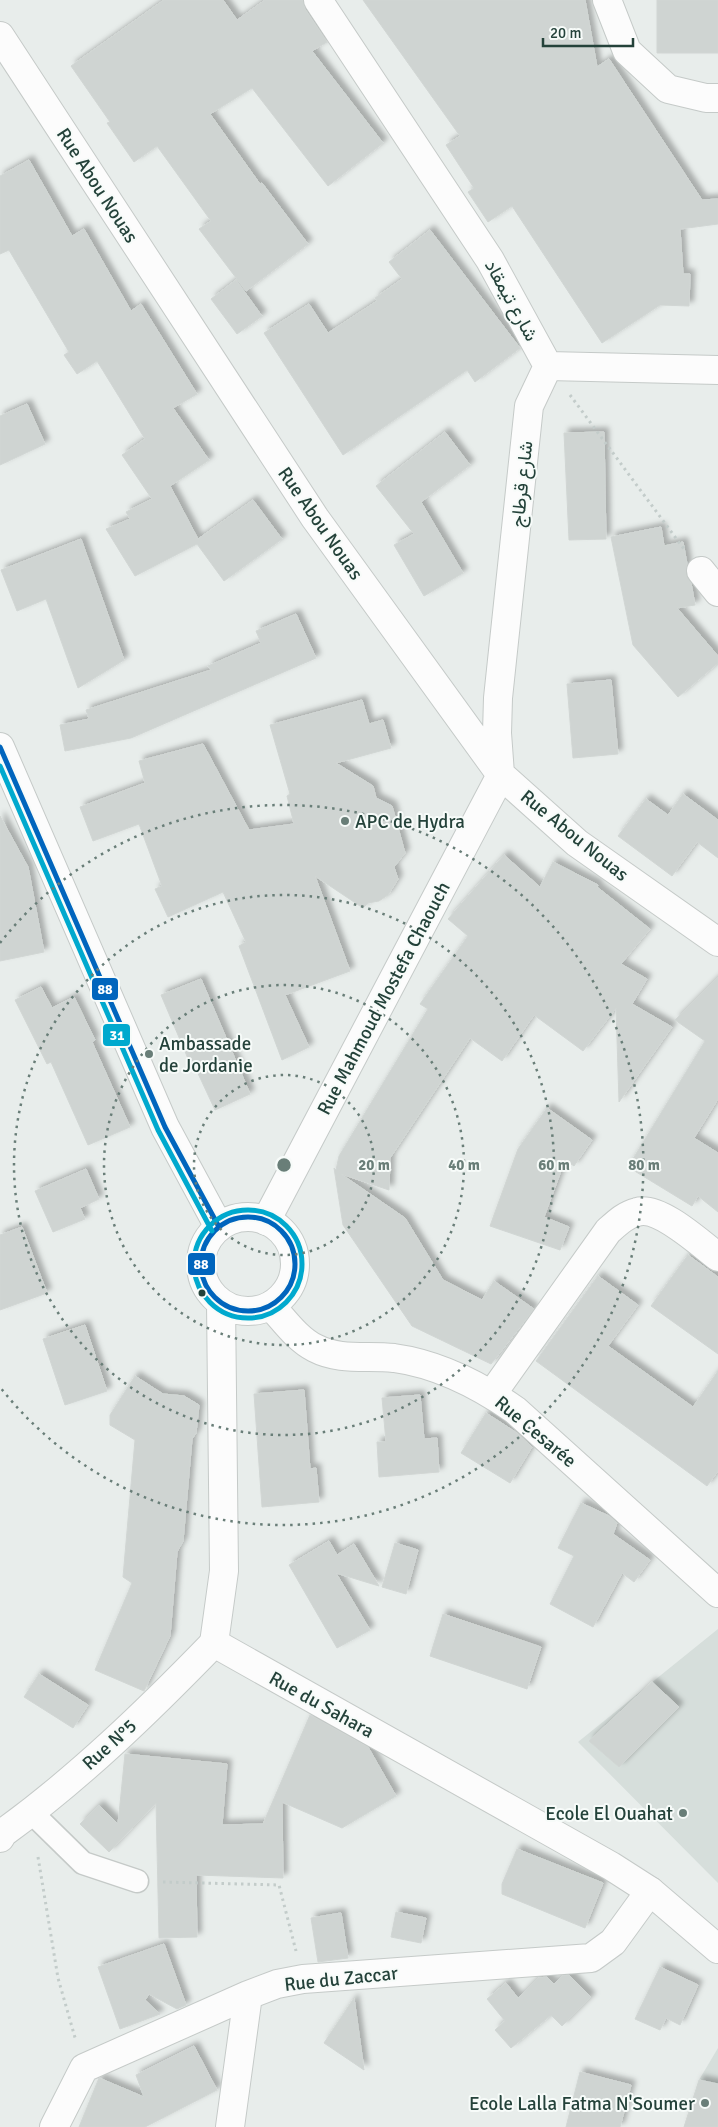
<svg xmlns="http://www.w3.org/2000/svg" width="718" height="2127" font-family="Signika,Vazirmatn,sans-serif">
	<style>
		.built { fill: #d6dedb }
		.building { fill: #cfd4d2; stroke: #d1d6d4; filter: url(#shadow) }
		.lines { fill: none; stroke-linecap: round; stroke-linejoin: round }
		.pedestrian-casing { stroke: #c5cac8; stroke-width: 25 }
		.minor-casing { stroke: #c5cac8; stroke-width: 30 }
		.tertiary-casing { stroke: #c5cac8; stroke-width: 30 }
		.path { stroke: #c3ccca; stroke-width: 3; stroke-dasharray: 2.5 4; stroke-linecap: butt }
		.pedestrian { stroke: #fcfcfc; stroke-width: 22 }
		.minor { stroke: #fcfcfc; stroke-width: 28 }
		.tertiary { stroke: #fcfcfc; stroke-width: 28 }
		.bus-1-casing { stroke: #f7fbf9; stroke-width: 9 }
		.bus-2-casing { stroke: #f7fbf9; stroke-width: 9 }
		.bus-1 { stroke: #0065bd; stroke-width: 5 }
		.bus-2 { stroke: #00a9ce; stroke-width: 5 }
		.ring { fill: none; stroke: #697e78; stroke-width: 2.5; stroke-dasharray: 2.5 5 }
		.poi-dot { fill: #697e78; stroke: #f7fbf9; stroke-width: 2 }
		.bus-dot { fill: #24423a; stroke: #f7fbf9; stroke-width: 2 }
		.labels { text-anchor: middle; stroke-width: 4; stroke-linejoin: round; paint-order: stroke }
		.street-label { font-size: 19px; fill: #24423a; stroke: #f7fbf9 }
		.poi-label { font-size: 19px; fill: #24423a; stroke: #f7fbf9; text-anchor: start }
		.centre { fill: #697e78; stroke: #f7fbf9; stroke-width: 2.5 }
		.ring-label { font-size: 15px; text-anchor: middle; font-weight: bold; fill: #697e78; stroke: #f7fbf9; stroke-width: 4; stroke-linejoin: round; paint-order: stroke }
		.line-badge { stroke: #f7fbf9; stroke-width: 2 }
		.badge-label { font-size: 14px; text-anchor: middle; font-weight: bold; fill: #fff }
	</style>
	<defs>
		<filter id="shadow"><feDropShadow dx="4.5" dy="-4.5" stdDeviation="2.5" flood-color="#0004"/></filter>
	</defs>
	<rect width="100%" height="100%" fill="#e8edeb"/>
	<path class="built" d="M718 1629V1883L578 1742Z
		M718 2048V2127H684L699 2080Z"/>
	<path class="building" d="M164 0H223L237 20 265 0H303L305 9 327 42 312 51 383 143 328 186 252 88 210 114 260 184 262 183 308 244 246 291 199 229 211 221 157 146 134 162 107 123 110 122 71 66Z
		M363 0H585L597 67 609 59 702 200 718 199V224L680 229 683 274H690L689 306 660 305 602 343 512 206 488 222 468 192 474 188 446 145 460 136Z
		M657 0H718V53H657Z
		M29 160 72 236 84 229 131 311 141 304 197 394 173 408 209 460 170 486 198 539 253 500 282 539 224 581 197 544 135 576 106 529 130 519 126 512 152 499 122 455 145 439 97 361 77 374 64 355 69 352 9 250 0 254V176Z
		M430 230 520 348 475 382 467 370 343 455 264 333 309 304 328 333 377 301 375 298 402 279 389 262Z
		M236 280 262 316 237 334 211 299Z
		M27 404 45 444 0 465V416Z
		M445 432 470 465 421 502 463 573 424 596 394 545 414 534 376 486Z
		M604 432 606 539 569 540 564 433Z
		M661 527 664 546 683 542 687 564 686 574 691 583 695 605 677 608 718 656V663L678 697 633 645 611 537Z
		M81 539 124 660 78 688 46 599 17 611 1 570Z
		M296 614 316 658 131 738 65 751 60 725 89 719 86 710 211 670 208 666 261 643 256 631Z
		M611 680 618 754 573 758 567 684Z
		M362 700 369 724 383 720 391 748 336 763 373 786 376 798 392 806 405 853 394 867 398 879 388 895 379 901 368 903 363 908 315 876 350 971 285 995 309 1047 282 1060 239 946 246 942 223 892 168 917 155 889 162 886 139 824 93 841 80 807 145 783 139 761 203 744 249 830 294 824 287 796 290 794 270 725Z
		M683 794 718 820V858L697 842 672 876 618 836 646 799 668 815Z
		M0 816 28 867 44 952 0 961Z
		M504 855 540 887 553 862 598 885 597 887 650 929 621 964 647 979 632 1004 672 1027 619 1102 616 1008 583 1051 534 1015 502 1061 470 1038 390 1158 389 1190 341 1174 405 1218 443 1280 482 1300 494 1281 534 1309 491 1364 412 1326 343 1225 334 1168 336 1170 339 1156 428 1009 420 1004 468 936 448 919Z
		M718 977V1099L694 1138 718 1153V1212L698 1196 692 1206 628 1167 705 1041 675 1020Z
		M201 979 250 1094 215 1110 195 1067 192 1068 161 995Z
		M41 987 52 1008 74 997 95 1040 92 1042 130 1127 88 1145 51 1062 47 1064 15 1000Z
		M547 1108 592 1140 574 1166 565 1160 544 1217 569 1227 560 1250 490 1226 518 1149Z
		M86 1169 99 1199 80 1208 85 1219 53 1232 35 1191Z
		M22 1227 47 1293 0 1310V1235Z
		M688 1255 718 1277V1354L651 1306Z
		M598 1276 638 1305 608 1346 693 1407 718 1371V1471L707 1486 536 1361Z
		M85 1325 107 1391 65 1405 43 1339Z
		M135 1376 163 1394 184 1396 199 1405 196 1433 192 1439 183 1541 177 1552 170 1636 144 1691 95 1670 132 1583 123 1577 135 1440 110 1425V1415Z
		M304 1390 310 1469 316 1468 319 1502 262 1507 254 1394Z
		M420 1395 424 1439 437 1438 439 1472 379 1477 377 1442H386L382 1398Z
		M486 1413 517 1433 532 1447 510 1483 461 1453Z
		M581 1503 609 1516 617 1523 613 1534 650 1560 634 1582 622 1573 593 1627 550 1604 574 1556 558 1548Z
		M329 1541 337 1555 354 1544 379 1586 336 1573 370 1630 337 1648 289 1565Z
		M395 1543 418 1550 406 1594 382 1587Z
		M443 1614 541 1647 527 1689 430 1656Z
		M39 1674 88 1705 73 1728 24 1697Z
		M652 1682 679 1707 619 1767 589 1741Z
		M310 1715 368 1747 396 1796 342 1828 282 1802 283 1878 196 1875 197 1937 159 1938 156 1803 109 1852 80 1824 99 1805 118 1824 125 1754 227 1764 222 1825 263 1824Z
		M517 1849 603 1883 585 1928 502 1894V1884Z
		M396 1912 426 1918 421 1943 391 1937Z
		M341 1913 348 1958 318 1962 311 1918Z
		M164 1944 186 2005 177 2009 149 1994 145 2000 160 2014 120 2029 98 1967Z
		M660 1967 698 1985 680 2025 666 2018 660 2030 635 2019Z
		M569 1975 591 1997 562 2026 551 2015 511 2048 495 2030 505 2021 487 1999 506 1983 518 1998 538 1978 547 1977 554 1984 562 1976Z
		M354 1998 364 2070 324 2043Z
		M194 2046 217 2090 145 2127H79L99 2078 144 2097 136 2075Z
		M580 2072 631 2085 620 2127H566Z
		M699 2080 718 2084V2127H684Z"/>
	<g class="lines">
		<g class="pedestrian-casing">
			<path id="pedestrian" d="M31 1812 83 1863 137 1881"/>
		</g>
		<g class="minor-casing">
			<path id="minor" d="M318 0 490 260 548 366
				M607 0 627 51 668 89 706 98H718
				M0 36 315 518 501 775 577 843 718 942
				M548 366 718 370
				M701 571 718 592
				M500 774 497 733 498 698 529 406 548 366
				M266 1221 501 775
				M492 1394 608 1231C617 1223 625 1215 637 1212 659 1205 701 1244 718 1257
				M0 1838 3 1833C79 1778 148 1711 214 1643
				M54 2127 84 2068 248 1995 277 1984 303 1979 591 1958 613 1942 650 1891
				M230 2127 248 1995"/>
		</g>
		<g class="tertiary-casing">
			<path id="tertiary" d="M0 747 165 1127 219 1227
				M201 1264a47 47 0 1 1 94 0a47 47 0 1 1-94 0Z
				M221 1303 224 1571 214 1643 611 1866 650 1891 718 1949
				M271 1306C284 1320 297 1339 315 1348 340 1361 367 1355 394 1358 438 1364 479 1385 515 1410L718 1593"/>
		</g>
		<path class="path" d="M570 395 684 549
			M38 1857 58 1978 76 2041
			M163 1882 279 1885 296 1951"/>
		<use href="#pedestrian" class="pedestrian"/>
		<use href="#minor" class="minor"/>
		<use href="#tertiary" class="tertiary"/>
		<g class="bus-1-casing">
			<path id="bus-1" d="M0 747 165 1127 219 1227
				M201 1264a47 47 0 1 1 94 0a47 47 0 1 1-94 0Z"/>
		</g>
		<g class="bus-2-casing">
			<path id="bus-2" d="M0 766 158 1130 212 1231
				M194 1264a54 54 0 1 1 108 0a54 54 0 1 1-108 0Z"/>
		</g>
		<use href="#bus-1" class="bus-1"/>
		<use href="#bus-2" class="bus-2"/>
	</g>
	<g class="ring">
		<circle cx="284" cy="1165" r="90"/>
		<circle cx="284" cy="1165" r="180"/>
		<circle cx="284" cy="1165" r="270"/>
		<path d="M0 943A360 360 0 1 1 0 1387"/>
	</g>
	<g class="poi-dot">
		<circle cx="345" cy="821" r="5"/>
		<circle cx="149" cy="1054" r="5"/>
		<circle cx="683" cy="1813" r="5"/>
		<circle cx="705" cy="2103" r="5"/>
	</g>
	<circle class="bus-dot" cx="202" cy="1293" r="4.5"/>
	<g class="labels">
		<g class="street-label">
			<text transform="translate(98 185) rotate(57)" y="7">Rue Abou Nouas</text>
			<text transform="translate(512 300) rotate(61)" y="7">شارع تيمقاد</text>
			<text transform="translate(521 484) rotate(-84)" y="7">شارع قرطاج</text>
			<text transform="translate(321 523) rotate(55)" y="7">Rue Abou Nouas</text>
			<text transform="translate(575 835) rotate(39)" y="7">Rue Abou Nouas</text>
			<text transform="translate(383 998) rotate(-62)" y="7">Rue Mahmoud Mostefa Chaouch</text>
			<text transform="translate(536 1431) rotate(40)" y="7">Rue Cesarée</text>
			<text transform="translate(322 1704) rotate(29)" y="7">Rue du Sahara</text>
			<text transform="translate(109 1744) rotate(-42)" y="7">Rue N°5</text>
			<text transform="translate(341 1978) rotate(-6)" y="7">Rue du Zaccar</text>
		</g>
		<g class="poi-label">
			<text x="355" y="828">APC de Hydra</text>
			<text x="159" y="1050">Ambassade<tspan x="159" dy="22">de Jordanie</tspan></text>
			<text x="673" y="1820" text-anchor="end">Ecole El Ouahat</text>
			<text x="695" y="2110" text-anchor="end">Ecole Lalla Fatma N'Soumer</text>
		</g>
	</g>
	<circle cx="284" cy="1165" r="8" class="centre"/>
	<g class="ring-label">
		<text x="374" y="1170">20 m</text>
		<text x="464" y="1170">40 m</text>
		<text x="554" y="1170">60 m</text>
		<text x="644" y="1170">80 m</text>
	</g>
	<g class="line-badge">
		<rect x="91" y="977" width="28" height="24" rx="5" fill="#0065bd"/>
		<rect x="102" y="1023" width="29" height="24" rx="5" fill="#00a9ce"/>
		<rect x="187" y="1252" width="29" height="24" rx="5" fill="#0065bd"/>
	</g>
	<g class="badge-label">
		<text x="105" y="994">88</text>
		<text x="117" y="1040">31</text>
		<text x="201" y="1269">88</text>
	</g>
	<path d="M543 38v8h90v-8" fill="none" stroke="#24423a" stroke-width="2.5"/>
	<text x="550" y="38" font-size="15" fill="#24423a" stroke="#f7fbf9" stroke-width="4" paint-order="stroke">20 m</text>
</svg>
